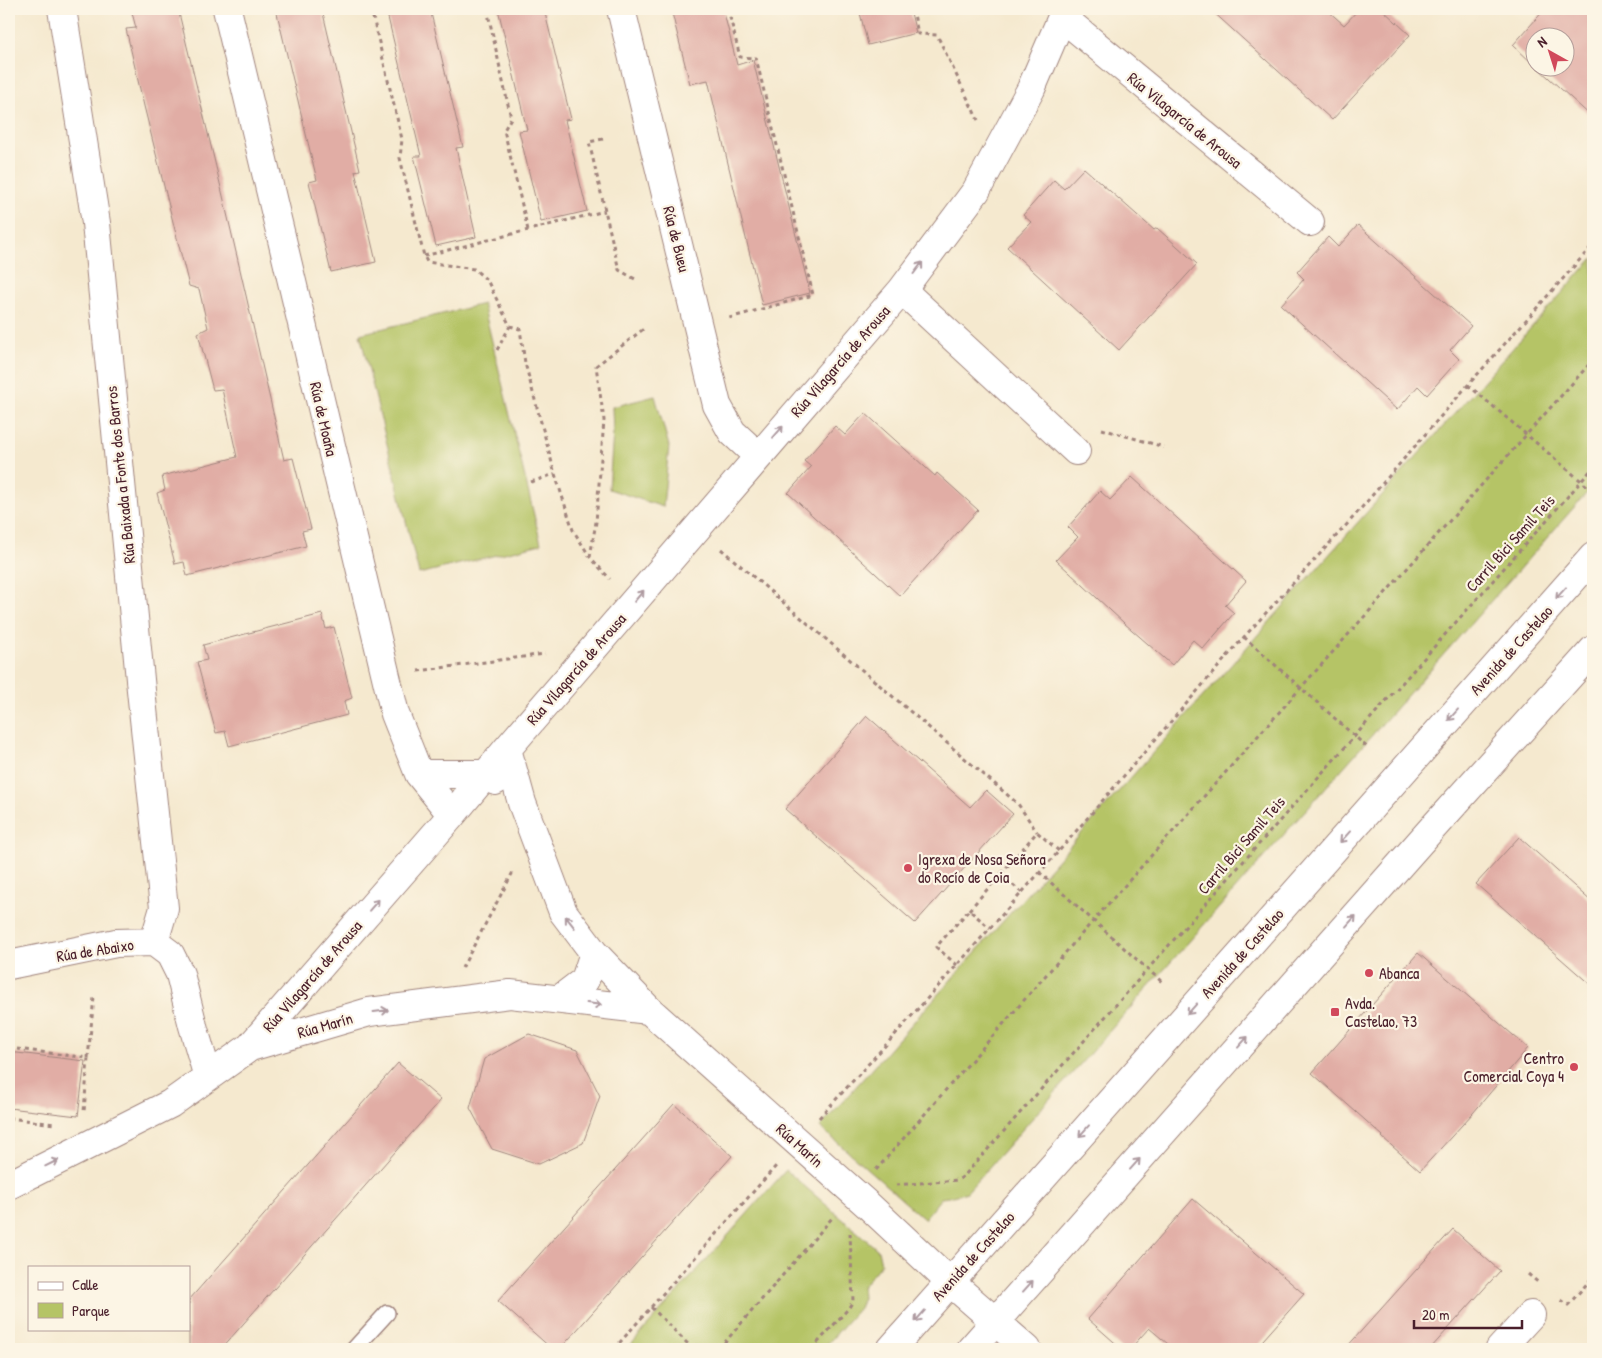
<svg xmlns="http://www.w3.org/2000/svg" width="1602" height="1358" font-family="'Patrick Hand',sans-serif">
	<style>
		.green { fill: #b5c466; stroke: #807248 }
		.building { fill: #e1ada5 }
		.lines { fill: none; stroke-linecap: round; stroke-linejoin: round }
		.service-casing { stroke: #a0847d; stroke-width: 18 }
		.minor-casing { stroke: #a0847d; stroke-width: 30 }
		.primary-casing { stroke: #a0847d; stroke-width: 30 }
		.path { stroke: #a0847d; stroke-width: 3; stroke-dasharray: 4 4; stroke-linecap: butt }
		.service { stroke: #fff; stroke-width: 15 }
		.minor { stroke: #fff; stroke-width: 28 }
		.primary { stroke: #fff; stroke-width: 28 }
		.oneway { stroke: #ae9aa0 }
		.poi-dot { fill: #d1495b; stroke: #fcf5e5; stroke-width: 2 }
		.labels { text-anchor: middle; stroke-width: 4.5; stroke-linejoin: round; paint-order: stroke }
		.street-label { font-size: 16px; fill: #4a1f2b; stroke: #fcf5e5 }
		.poi-label { font-size: 16px; fill: #4a1f2b; stroke: #fcf5e5; text-anchor: start }
	</style>
	<rect width="100%" height="100%" fill="#fcf5e5"/>
	<filter id="ink" filterUnits="userSpaceOnUse"><feTurbulence type="fractalNoise" baseFrequency=".02" numOctaves="2"/><feDisplacementMap in="SourceGraphic" scale="10" xChannelSelector="R" yChannelSelector="G"/><feConvolveMatrix kernelMatrix="1 2 1 2 8 2 1 2 1" color-interpolation-filters="sRGB"/></filter>
	<filter id="wash" filterUnits="userSpaceOnUse"><feTurbulence type="fractalNoise" baseFrequency=".0096" numOctaves="4" result="noise"/><feDisplacementMap in="SourceGraphic" scale="20" xChannelSelector="R" yChannelSelector="G"/><feGaussianBlur stdDeviation="1.12" result="paint"/><feColorMatrix in="noise" values="0 0 0 0 0 0 0 0 0 0 0 0 0 0 0 0 0 1.4 0 .05"/><feComposite in="paint" operator="in"/></filter>
	<g filter="url(#wash)">
		<rect width="100%" height="100%" fill="#f5e9cf"/>
		<path class="green" d="M1593 258V486L967 1192 949 1197 941 1198 924 1219 820 1127Z
			M483 304 541 544 419 574 360 334Z
			M655 396 669 446 663 507 609 489 613 433 612 407Z
			M786 1170 878 1250 881 1264 862 1287 863 1298 859 1308 823 1349H627Z"/>
		<g id="blocks">
			<path class="building" d="M131 9H178L223 196 284 460 293 458 311 529 302 531 306 546 187 576 184 562 175 564 157 493 165 490 162 476 237 457 222 389 213 390 198 333 208 328 199 289 189 286 144 106 126 29 136 28Z
				M276 9H322L360 170 355 171 376 262 331 272 309 182 317 180Z
				M386 9H430L463 147 456 148 476 237 436 246 414 156H421Z
				M498 9H544L571 119 565 120 587 211 541 222 519 131 527 130Z
				M671 9H723L737 65 753 60 810 293 762 305 708 80 690 84Z
				M859 9H910L916 33 868 45Z
				M1210 9H1326L1344 25 1359 9H1382L1410 35 1332 120Z
				M1545 9H1593V118L1538 68H1564V38H1534V65L1513 45Z
				M1084 168 1154 230 1157 228 1197 264 1119 350 1007 247 1031 222 1023 215 1054 180 1064 189Z
				M1358 225 1471 326 1450 350 1459 359 1427 395 1418 386 1397 410 1281 305 1304 279 1297 272 1328 237 1338 247Z
				M865 413 935 476 937 473 978 510 900 596 788 493 811 467 804 461 835 426 845 435Z
				M1132 477 1246 581 1225 605 1234 613 1203 649 1193 640 1172 665 1124 623 1056 560 1078 537 1068 527 1100 491 1110 500Z
				M322 614 326 629 334 627 352 698 344 701 347 715 229 746 225 731 216 733 197 662 207 660 203 645Z
				M867 716 970 807 986 790 1013 814 915 923 785 809Z
				M1519 837 1593 903V987L1476 884Z
				M1418 953 1528 1048 1473 1113 1420 1171 1382 1137 1383 1136 1312 1073Z
				M529 1034 577 1050 600 1096 583 1143 539 1164 492 1149 470 1108 484 1059Z
				M9 1052 85 1061 78 1116 9 1108Z
				M398 1063 441 1100 221 1349H189V1300Z
				M674 1104 732 1156 560 1349H552L498 1301Z
				M1193 1199 1304 1294 1255 1349H1174L1149 1328 1130 1349H1122L1088 1319Z
				M1453 1229 1500 1271 1430 1349H1345Z"/>
		</g>
	</g>
	<g filter="url(#ink)">
		<use href="#blocks" fill-opacity="0" stroke="#a0847d" stroke-width="1"/>
		<g class="lines">
			<g class="service-casing">
				<path id="service" d="M354 1349 387 1313"/>
			</g>
			<g class="minor-casing">
				<path id="minor" d="M62 9 96 223 141 690 164 908 154 942
					M227 9 395 714 419 774 452 815
					M621 9 717 405 732 432 758 456
					M1062 17 1310 222
					M902 290 1076 451
					M507 749 522 803 563 912 594 953 649 1010 869 1206 950 1282 1027 1349
					M419 774H486L495 781
					M9 965 116 943 154 942 170 954 180 974 193 1026 208 1077
					M560 999 585 980 594 953
					M250 1047 452 815 507 749 902 290 976 191 1031 89 1062 17 1063 9
					M9 1185 170 1104 250 1047 369 1012 510 994 649 1010
					M1500 1349 1531 1315"/>
			</g>
			<g class="primary-casing">
				<path id="primary" d="M891 1349 1593 557
					M971 1349 1429 832 1593 650"/>
			</g>
			<path class="path" d="M371 9 402 139 400 158 424 256 427 262 474 269 487 280 510 326 520 329 525 363 555 474 573 530 590 557 610 579
				M487 9 511 118 504 130 528 230
				M728 9 740 57 756 58 813 295 729 318
				M913 9 918 34 937 35 978 120
				M603 139 589 142 619 270 635 279
				M424 256 605 211
				M497 350 510 326
				M1468 385 1593 491
				M1102 429 1164 447
				M531 482 555 474
				M721 549 1018 804 1037 832
				M590 557 596 522 604 420 596 366 646 327
				M1244 637 1369 749
				M418 671 545 654
				M1039 872 1162 982
				M1001 874 1037 832 1059 851
				M969 910 1001 874 1021 892
				M957 965 936 947 969 910 990 928
				M462 968 513 872
				M9 1048 88 1058 84 1112
				M88 1058 94 997
				M9 1118 55 1124
				M819 1118 883 1048 1059 851 1244 637 1350 521 1468 385 1593 245
				M876 1170 1093 921 1593 360
				M896 1185 958 1180 964 1176 1593 468
				M1528 1274 1540 1284
				M1561 1300 1568 1305 1593 1277
				M651 1307 693 1349
				M614 1349 777 1165
				M719 1349 833 1217
				M812 1349 848 1309 853 1301 850 1233"/>
			<use href="#service" class="service"/>
			<use href="#minor" class="minor"/>
			<use href="#primary" class="primary"/>
		</g>
		<defs><path id="oneway-shaft" d="M-6 0H5M1.5-3L5.5 0L1.5 3" fill="none" stroke-width="1.6" stroke-linecap="round" stroke-linejoin="round" transform="scale(1.25)"/></defs>
		<g class="oneway">
			<use href="#oneway-shaft" transform="translate(918 268) rotate(-53)"/>
			<use href="#oneway-shaft" transform="translate(778 432) rotate(-49)"/>
			<use href="#oneway-shaft" transform="translate(1561 593) rotate(132)"/>
			<use href="#oneway-shaft" transform="translate(639 596) rotate(-50)"/>
			<use href="#oneway-shaft" transform="translate(1453 715) rotate(132)"/>
			<use href="#oneway-shaft" transform="translate(1345 837) rotate(132)"/>
			<use href="#oneway-shaft" transform="translate(374 905) rotate(-49)"/>
			<use href="#oneway-shaft" transform="translate(1351 921) rotate(-48)"/>
			<use href="#oneway-shaft" transform="translate(570 922) rotate(-128)"/>
			<use href="#oneway-shaft" transform="translate(594 1004) rotate(7)"/>
			<use href="#oneway-shaft" transform="translate(1192 1009) rotate(132)"/>
			<use href="#oneway-shaft" transform="translate(381 1011) rotate(-7)"/>
			<use href="#oneway-shaft" transform="translate(1243 1042) rotate(-48)"/>
			<use href="#oneway-shaft" transform="translate(1084 1131) rotate(132)"/>
			<use href="#oneway-shaft" transform="translate(52 1163) rotate(-26)"/>
			<use href="#oneway-shaft" transform="translate(1135 1164) rotate(-48)"/>
			<use href="#oneway-shaft" transform="translate(1028 1286) rotate(-48)"/>
			<use href="#oneway-shaft" transform="translate(920 1316) rotate(131)"/>
		</g>
	</g>
	<g class="poi-dot">
		<circle cx="908" cy="868" r="5"/>
		<circle cx="1369" cy="973" r="5"/>
		<rect x="1330" y="1007" width="10" height="10" rx="2.5"/>
		<circle cx="1574" cy="1067" r="5"/>
	</g>
	<g class="labels">
		<g class="street-label">
			<text transform="translate(1185 120) rotate(39)" y="6">Rúa Vilagarcía de Arousa</text>
			<text transform="translate(677 239) rotate(76)" y="6">Rúa de Bueu</text>
			<text transform="translate(840 361) rotate(-49)" y="6">Rúa Vilagarcía de Arousa</text>
			<text transform="translate(324 419) rotate(77)" y="6">Rúa de Moaña</text>
			<text transform="translate(120 475) rotate(-96)" y="6">Rúa Baixada a Fonte dos Barros</text>
			<text transform="translate(1510 543) rotate(-48)" y="6">Carril Bici Samil Teis</text>
			<text transform="translate(1511 650) rotate(-48)" y="6">Avenida de Castelao</text>
			<text transform="translate(576 669) rotate(-49)" y="6">Rúa Vilagarcía de Arousa</text>
			<text transform="translate(1241 845) rotate(-49)" y="6">Carril Bici Samil Teis</text>
			<text transform="translate(95 950) rotate(-9)" y="6">Rúa de Abaixo</text>
			<text transform="translate(1242 953) rotate(-48)" y="6">Avenida de Castelao</text>
			<text transform="translate(312 976) rotate(-49)" y="6">Rúa Vilagarcía de Arousa</text>
			<text transform="translate(325 1025) rotate(-16)" y="6">Rúa Marín</text>
			<text transform="translate(800 1145) rotate(42)" y="6">Rúa Marín</text>
			<text transform="translate(973 1256) rotate(-48)" y="6">Avenida de Castelao</text>
		</g>
		<g class="poi-label">
			<text x="918" y="865">Igrexa de Nosa Señora<tspan x="918" dy="18">do Rocío de Coia</tspan></text>
			<text x="1379" y="979">Abanca</text>
			<text x="1345" y="1009">Avda.<tspan x="1345" dy="18">Castelao, 73</tspan></text>
			<text x="1564" y="1064" text-anchor="end">Centro<tspan x="1564" dy="18">Comercial Coya 4</tspan></text>
		</g>
	</g>
	<rect width="1602" height="1358" fill="none" stroke="#fcf5e5" stroke-width="30"/>
	<rect x="28" y="1266" width="162" height="65" fill="#fcf5e5" stroke="#b59f9b"/>
	<rect x="38" y="1282" width="25" height="8" fill="#ffffff" stroke="#b59f9b"/>
	<text x="72" y="1290" font-size="15" fill="#4a1f2b">Calle</text>
	<rect x="38" y="1303" width="25" height="15" fill="#b5c466" stroke="#b59f9b"/>
	<text x="72" y="1316" font-size="15" fill="#4a1f2b">Parque</text>
	<g transform="translate(1550 52) rotate(321)"><circle r="24" fill="#fcf5e5" stroke="#b59f9b"/>
	<path d="M0-4L9 19L0 12L-9 19Z" fill="#d1495b"/>
	<text y="-8" font-size="14" font-weight="bold" text-anchor="middle" fill="#4a1f2b">N</text>
	</g>
	<path d="M1414 1320v8h108v-8" fill="none" stroke="#4a1f2b" stroke-width="2.5"/>
	<text x="1422" y="1320" font-size="15" fill="#4a1f2b" stroke="#fcf5e5" stroke-width="4" paint-order="stroke">20 m</text>
</svg>
